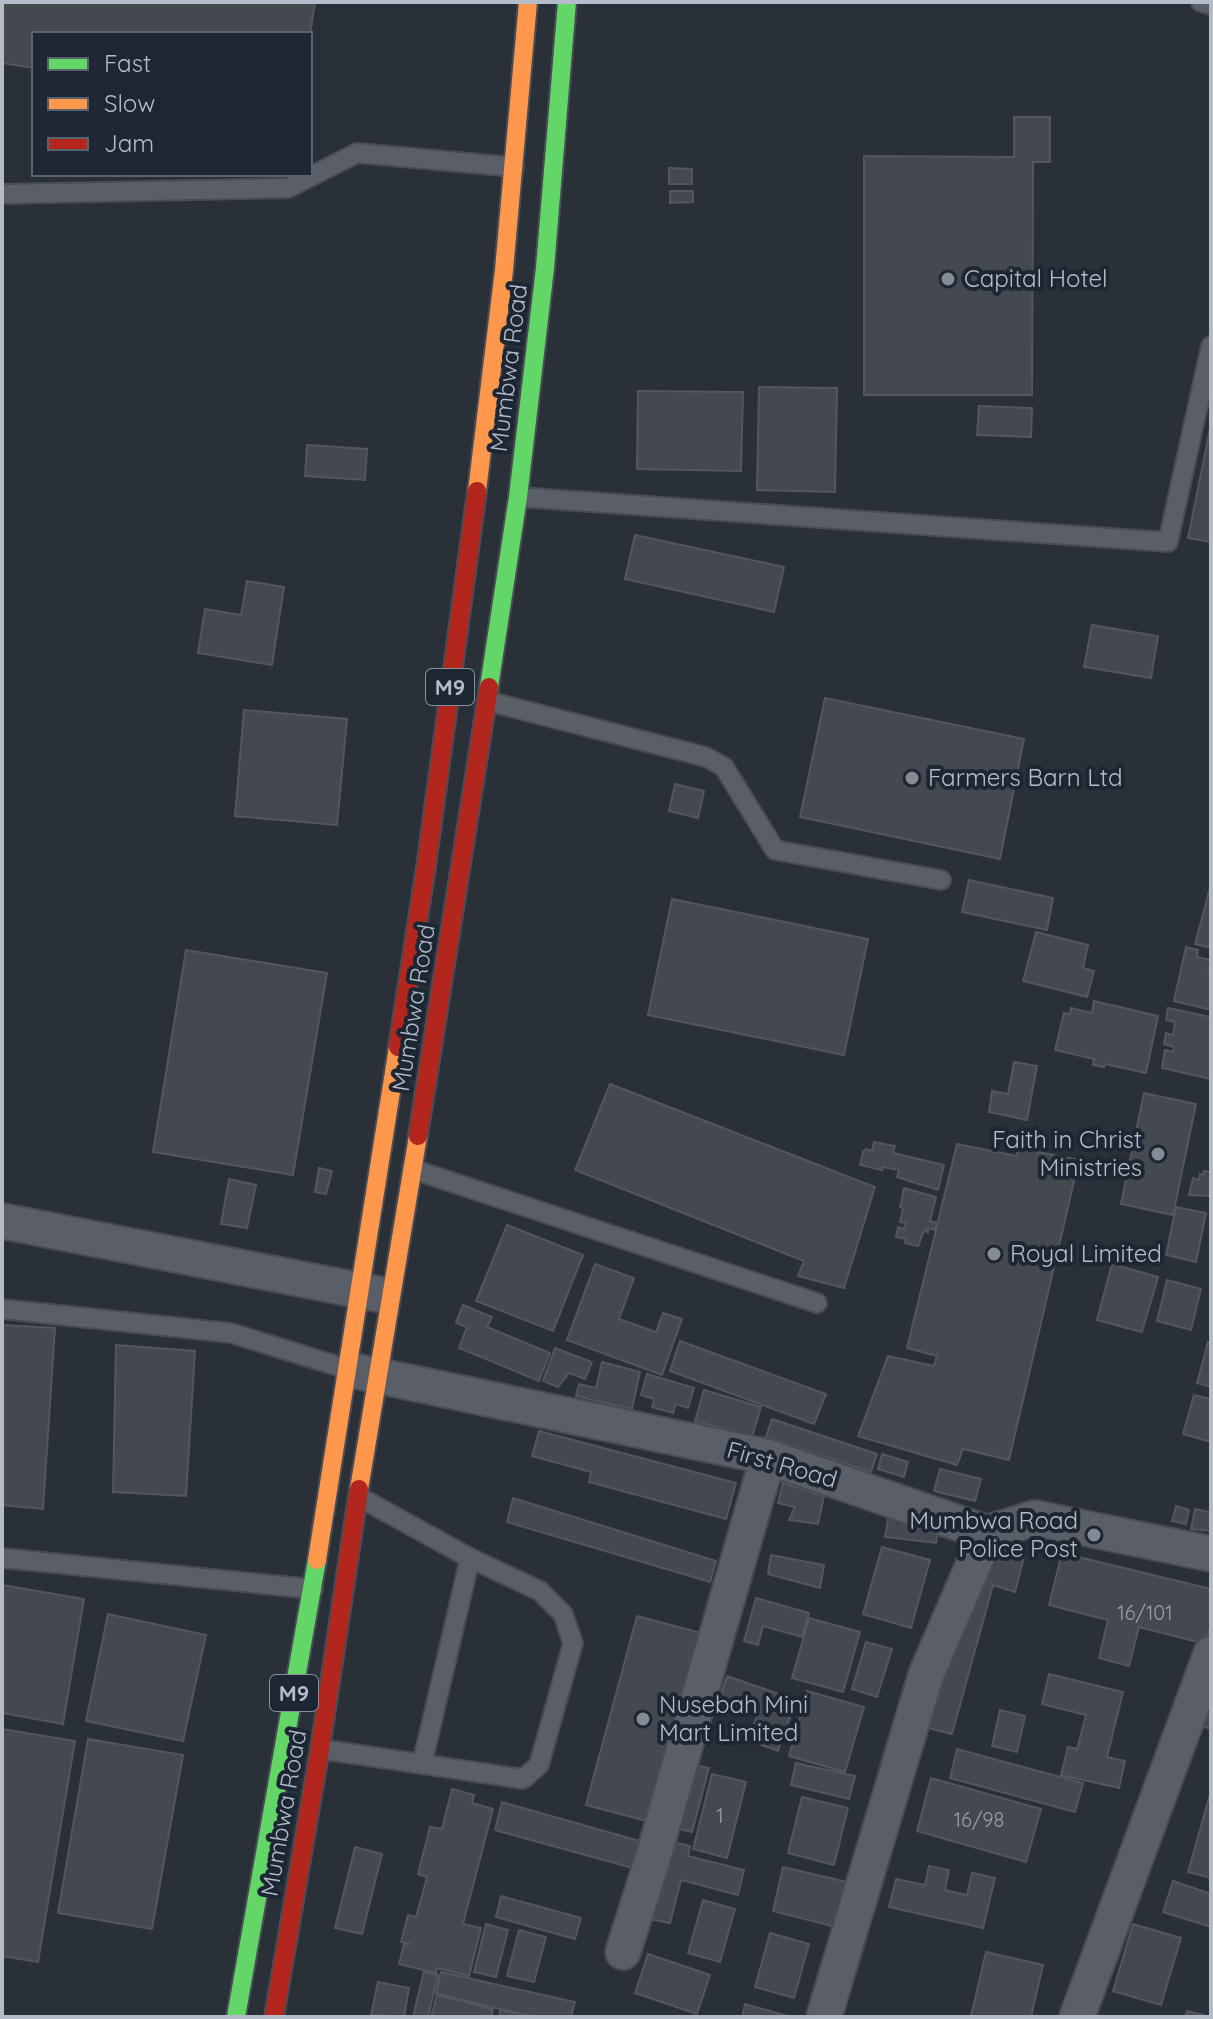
<svg xmlns="http://www.w3.org/2000/svg" width="1213" height="2019" font-family="Quicksand,sans-serif">
	<style>
		.building { fill: #444950; stroke: #52575f; stroke-width: 2 }
		.lines { fill: none; stroke-linecap: round; stroke-linejoin: round }
		.lane-casing { stroke: #484c53; stroke-width: 22 }
		.street-casing { stroke: #484c53; stroke-width: 38 }
		.fast-casing { stroke: #484c55; stroke-width: 22 }
		.slow-casing { stroke: #484c55; stroke-width: 22 }
		.jam-casing { stroke: #484c55; stroke-width: 22 }
		.lane { stroke: #5a5e66; stroke-width: 18 }
		.street { stroke: #5a5e66; stroke-width: 34 }
		.fast { stroke: #63d668; stroke-width: 18 }
		.slow { stroke: #ff974d; stroke-width: 18 }
		.jam { stroke: #b3261e; stroke-width: 18 }
		.poi-dot { fill: #848b96; stroke: #1d2633; stroke-width: 3 }
		.labels { text-anchor: middle; stroke-width: 8; stroke-linejoin: round; paint-order: stroke }
		.number-label { font-size: 20px; fill: #989fab }
		.shield { fill: #1d2633; stroke: #878f9c; stroke-width: 2 }
		.shield-label { font-size: 22px; font-weight: bold; fill: #b4bcc9 }
		.poi-label { font-size: 24px; fill: #b4bcc9; stroke: #1d2633; text-anchor: start }
		.street-label { font-size: 24px; fill: #b4bcc9; stroke: #1d2633 }
	</style>
	<rect width="100%" height="100%" fill="#2a3038"/>
	<path class="building" d="M2 2H315L310 34H34V68L2 63Z
		M1014 117H1050V162H1033L1032 395H864V156L1014 157Z
		M669 168 692 169V184H669Z
		M670 191H693V202L670 203Z
		M759 387 837 388 835 492 757 490Z
		M638 391 743 392 741 471 637 469Z
		M979 406 1032 408 1031 437 977 435Z
		M1211 424V542L1188 538Z
		M307 445 367 449 365 480 305 476Z
		M635 535 784 567 774 612 625 579Z
		M247 581 284 587 272 665 198 653 205 609 241 615Z
		M1092 625 1158 636 1151 678 1084 667Z
		M825 698 1024 739 1000 859 800 817Z
		M244 710 347 719 337 825 235 816Z
		M675 784 704 791 698 818 669 811Z
		M969 880 1053 898 1047 930 962 912Z
		M1211 884V948L1195 944Z
		M672 899 868 939 844 1055 648 1015Z
		M1036 932 1088 945 1083 968 1094 971 1087 997 1023 981Z
		M1186 947 1198 950 1197 957 1211 960 1208 972 1211 973V1010L1174 1001Z
		M186 950 327 973 293 1175 153 1152Z
		M1094 1001 1158 1016 1146 1073 1105 1064 1104 1067 1093 1065 1094 1059 1055 1050 1064 1013 1070 1014 1071 1008 1092 1013Z
		M1168 1008 1211 1017V1079L1162 1068 1165 1050 1173 1052 1174 1047 1164 1044 1166 1033 1173 1035 1175 1022 1166 1020Z
		M1014 1062 1037 1066 1027 1120 989 1112 992 1091 1008 1094Z
		M610 1084 875 1187 844 1288 798 1276 804 1261 575 1170Z
		M1144 1093 1196 1104 1173 1215 1121 1204Z
		M874 1142 895 1146 893 1153 944 1165 938 1190 897 1177 899 1170 883 1167 882 1170 860 1165 863 1152 866 1149 872 1151Z
		M957 1144 1017 1156 1018 1148 1079 1160 1009 1460 963 1449 957 1465 858 1436 888 1356 934 1366 937 1356 907 1348Z
		M319 1168 332 1171 326 1194 315 1192Z
		M1211 1169V1196L1189 1195 1193 1178 1199 1180 1200 1174 1203 1175 1204 1171 1210 1172Z
		M229 1179 256 1185 247 1228 221 1224Z
		M904 1188 936 1197 930 1221 937 1223 935 1230 928 1228V1232L924 1231 918 1246 905 1243 906 1239 896 1237 898 1227 904 1229 906 1223 900 1222 903 1208 900 1207Z
		M1176 1207 1206 1213 1196 1262 1166 1255Z
		M507 1225 583 1255 553 1331 476 1301Z
		M595 1264 634 1278 619 1319 656 1332 663 1313 682 1319 662 1375 567 1340Z
		M1112 1264 1158 1277 1142 1332 1097 1320Z
		M1167 1280 1201 1289 1191 1330 1157 1321Z
		M463 1305 492 1317 487 1327 550 1353 539 1381 459 1348 467 1327 456 1323Z
		M2 1325 55 1328 43 1509 2 1505Z
		M680 1341 826 1394 814 1424 670 1371Z
		M1208 1342 1211 1343V1387L1197 1383Z
		M116 1345 195 1351 186 1496 113 1492Z
		M555 1348 592 1362 585 1379 569 1373 558 1387 543 1381Z
		M602 1362 640 1372 632 1409 576 1396 579 1384 596 1388Z
		M647 1374 694 1388 688 1408 676 1404 673 1413 652 1407 654 1399 641 1395Z
		M704 1390 761 1407 752 1437 695 1421Z
		M1194 1395 1211 1399V1442L1183 1434Z
		M772 1419 877 1454 871 1472 766 1437Z
		M539 1431 736 1483 726 1519 589 1482 591 1472 532 1456Z
		M882 1454 908 1462 904 1477 878 1469Z
		M940 1469 981 1479 975 1501 934 1491Z
		M783 1483 824 1496 818 1524 789 1520 795 1507 778 1503Z
		M513 1498 716 1561 710 1582 507 1522Z
		M1176 1506 1189 1510 1186 1524 1172 1521Z
		M1195 1509 1210 1512 1211 1531 1191 1529Z
		M889 1514 939 1522 936 1543 885 1537Z
		M972 1539 1025 1553 1015 1592 993 1585 952 1734 920 1726Z
		M882 1547 930 1560 911 1628 863 1614Z
		M1062 1553 1211 1589V1624L1206 1644 1139 1627 1129 1666 1099 1658 1108 1620 1049 1605Z
		M771 1555 824 1565 820 1588 768 1574Z
		M2 1585 84 1599 63 1724 2 1713Z
		M756 1598 809 1613 802 1637 763 1626 758 1645 744 1641Z
		M108 1614 206 1635 183 1741 86 1721Z
		M637 1616 701 1633 650 1822 586 1805Z
		M809 1618 860 1632 843 1692 792 1678Z
		M866 1642 892 1649 877 1697 852 1689Z
		M1211 1667V1729L1195 1724Z
		M1049 1674 1123 1692 1107 1757 1125 1761 1119 1788 1061 1775 1068 1747 1077 1749 1086 1715 1042 1704Z
		M727 1676 796 1700 778 1751 748 1740 758 1713 719 1700Z
		M807 1691 864 1707 845 1772 789 1756Z
		M1000 1710 1025 1716 1017 1752 992 1746Z
		M2 1729 75 1741 38 1962 2 1956Z
		M88 1739 183 1755 152 1929 58 1913Z
		M957 1749 1083 1783 1075 1812 950 1778Z
		M687 1763 709 1768 692 1832 671 1827Z
		M796 1763 855 1776 849 1799 791 1785Z
		M712 1774 746 1782 727 1858 693 1849Z
		M931 1778 1041 1809 1026 1862 917 1831Z
		M452 1789 474 1795 472 1803 493 1809 463 1924 481 1928 469 1976 437 1968 436 1973 399 1964 404 1944H411L401 1942 408 1915 416 1917 427 1877 418 1874 430 1827 442 1829Z
		M1211 1791V1878L1188 1872Z
		M802 1797 848 1808 834 1865 788 1853Z
		M502 1802 643 1842 636 1869 495 1830Z
		M664 1840 690 1846 688 1856 744 1870 738 1895 681 1880 670 1923 645 1918Z
		M355 1847 382 1854 362 1934 335 1928Z
		M929 1866 949 1870 945 1890 967 1895 972 1873 995 1878 983 1928 889 1907 896 1879 925 1885Z
		M783 1867 847 1882 836 1927 773 1911Z
		M1173 1881 1211 1894V1927L1163 1912Z
		M501 1896 581 1918 575 1939 496 1917Z
		M703 1900 735 1909 720 1962 688 1953Z
		M486 1924 508 1930 496 1977 474 1972Z
		M1133 1924 1181 1938 1161 2005 1113 1991Z
		M519 1930 546 1937 534 1982 507 1976Z
		M770 1933 809 1944 794 1998 755 1987Z
		M986 1952 1043 1965 1031 2017 971 2016Z
		M648 1954 710 1975 697 2014 635 1993Z
		M424 1971 438 1975 428 2017H413Z
		M441 1972 575 2002 571 2017H535L436 1994Z
		M378 1982 409 1988 404 2017 371 2015Z
		M437 1995 493 2009 491 2017H431Z
		M745 2004 791 2017H742Z
		M500 2010 531 2017H499Z
		M1187 2011 1211 2017H1185Z"/>
	<g class="lines">
		<g class="lane-casing">
			<path id="lane" d="M1201 2 1211 5
				M2 194 288 188 357 153 514 167
				M518 497 1168 542 1211 346
				M487 701 706 757 724 767 775 850 941 880
				M412 1169 817 1303
				M2 1309 231 1333 347 1369
				M2 1558 313 1589
				M320 1749 523 1779 539 1765 573 1643 563 1614 540 1591 470 1558 359 1497
				M422 1764 470 1558"/>
		</g>
		<g class="street-casing">
			<path id="street" d="M2 1221 383 1295
				M355 1371 768 1457 987 1533 1035 1518 1211 1554
				M623 1952 652 1861 768 1457
				M824 2017 926 1675 987 1533
				M1077 2017 1211 1654"/>
		</g>
		<g class="fast-casing">
			<path id="fast" d="M489 687 518 497 545 268 567 2
				M236 2017 317 1560"/>
		</g>
		<g class="slow-casing">
			<path id="slow" d="M477 491 504 270 528 2
				M359 1489 418 1136
				M317 1560 398 1047"/>
		</g>
		<g class="jam-casing">
			<path id="jam" d="M398 1047 426 867 477 491
				M418 1136 489 687
				M274 2017 320 1749 359 1489"/>
		</g>
		<use href="#lane" class="lane"/>
		<use href="#street" class="street"/>
		<use href="#fast" class="fast"/>
		<use href="#slow" class="slow"/>
		<use href="#jam" class="jam"/>
	</g>
	<g class="poi-dot">
		<circle cx="948" cy="279" r="8"/>
		<circle cx="912" cy="778" r="8"/>
		<circle cx="1158" cy="1154" r="8"/>
		<circle cx="994" cy="1254" r="8"/>
		<circle cx="1094" cy="1535" r="8"/>
		<circle cx="643" cy="1719" r="8"/>
	</g>
	<g class="labels">
		<g class="number-label">
			<text x="1145" y="1620">16/101</text>
			<text x="720" y="1823">1</text>
			<text x="979" y="1827">16/98</text>
		</g>
		<g class="shield">
			<rect x="426" y="669" width="48" height="36" rx="6"/>
			<rect x="270" y="1675" width="48" height="36" rx="6"/>
		</g>
		<g class="shield-label">
			<text x="450" y="695">M9</text>
			<text x="294" y="1701">M9</text>
		</g>
		<g class="poi-label">
			<text x="964" y="287">Capital Hotel</text>
			<text x="928" y="786">Farmers Barn Ltd</text>
			<text x="1142" y="1148" text-anchor="end">Faith in Christ<tspan x="1142" dy="28">Ministries</tspan></text>
			<text x="1010" y="1262">Royal Limited</text>
			<text x="1078" y="1529" text-anchor="end">Mumbwa Road<tspan x="1078" dy="28">Police Post</tspan></text>
			<text x="659" y="1713">Nusebah Mini<tspan x="659" dy="28">Mart Limited</tspan></text>
		</g>
		<g class="street-label">
			<text transform="translate(509 368) rotate(-83)" y="8">Mumbwa Road</text>
			<text transform="translate(414 1008) rotate(-81)" y="8">Mumbwa Road</text>
			<text transform="translate(782 1465) rotate(16)" y="8">First Road</text>
			<text transform="translate(284 1813) rotate(-80)" y="8">Mumbwa Road</text>
		</g>
	</g>
	<rect width="1213" height="2019" fill="none" stroke="#b4bcc9" stroke-width="8"/>
	<rect x="32" y="32" width="280" height="144" fill="#1d2633" stroke="#59626f" stroke-width="2"/>
	<rect x="48" y="58" width="40" height="12" fill="#63d668" stroke="#59626f" stroke-width="2"/>
	<text x="104" y="72" font-size="24" fill="#b4bcc9">Fast</text>
	<rect x="48" y="98" width="40" height="12" fill="#ff974d" stroke="#59626f" stroke-width="2"/>
	<text x="104" y="112" font-size="24" fill="#b4bcc9">Slow</text>
	<rect x="48" y="138" width="40" height="12" fill="#b3261e" stroke="#59626f" stroke-width="2"/>
	<text x="104" y="152" font-size="24" fill="#b4bcc9">Jam</text>
</svg>
